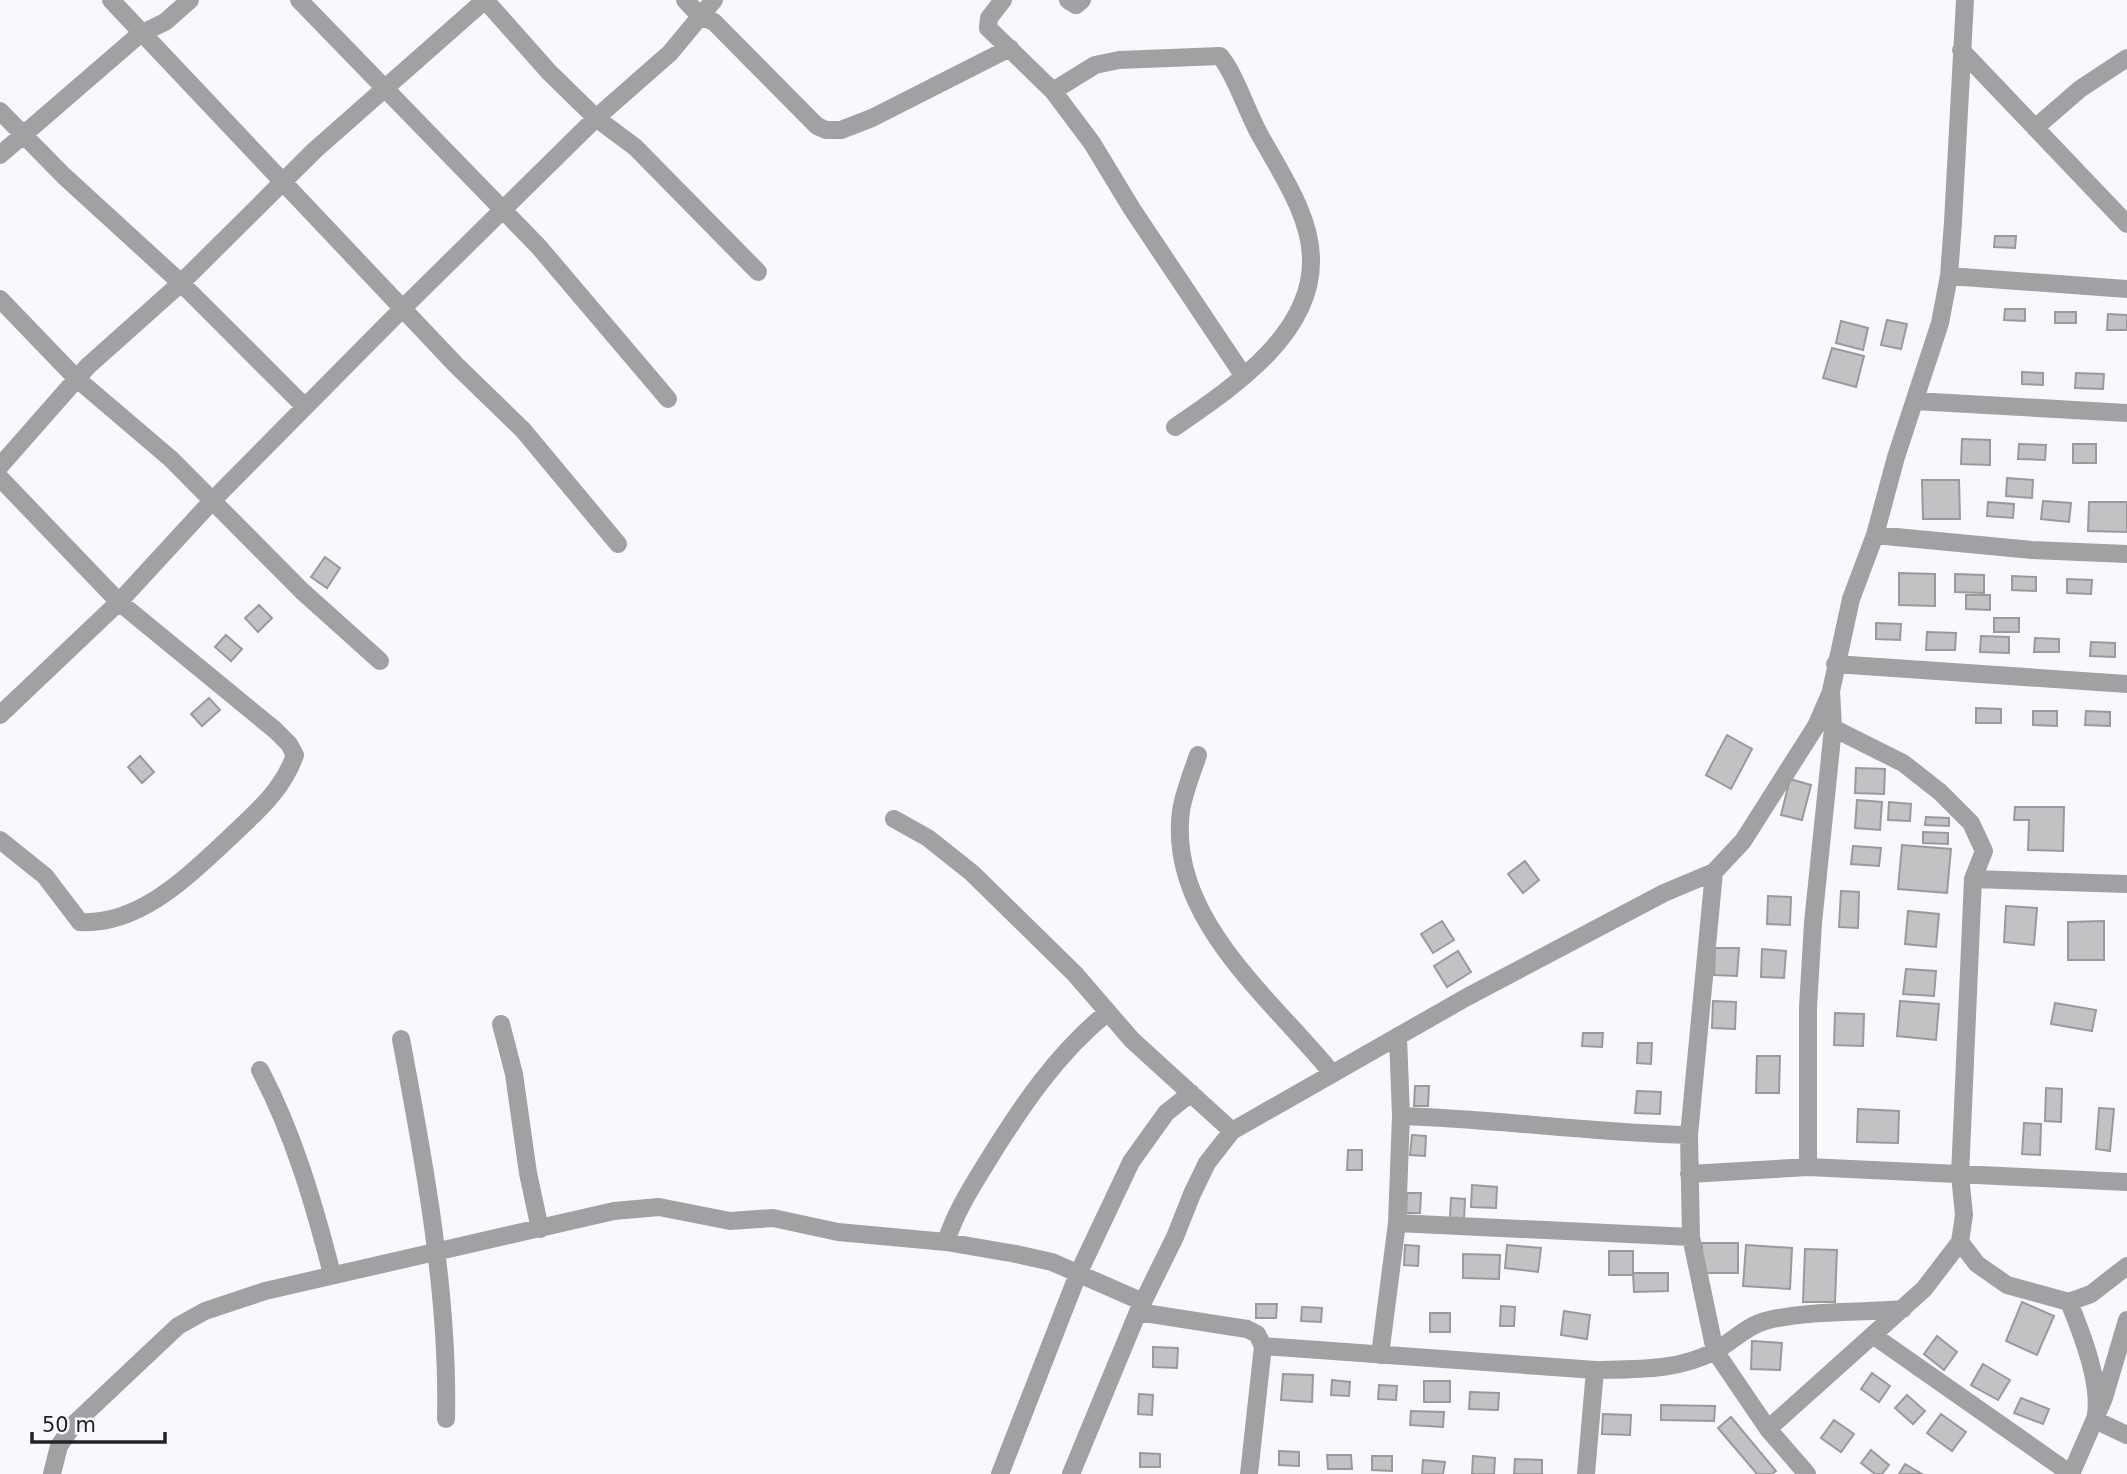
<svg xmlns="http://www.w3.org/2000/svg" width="2127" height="1474" font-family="'DejaVu Sans',sans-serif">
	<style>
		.building { fill: #c2c2c5; stroke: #999a9c; stroke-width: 2 }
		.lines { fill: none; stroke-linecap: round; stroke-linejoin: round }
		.street { stroke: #a1a1a3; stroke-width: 18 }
	</style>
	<rect width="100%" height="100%" fill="#f8f9fc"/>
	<path class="building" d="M1995 236H2016L2015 248 1994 247Z
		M2005 309H2025V321L2004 320Z
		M2055 312H2076V323H2055Z
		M2108 314 2127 315V330H2107Z
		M1887 320 1907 324 1901 349 1881 345Z
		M1841 321 1868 328 1863 350 1836 343Z
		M1832 348 1864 356 1856 387 1823 378Z
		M2022 372 2043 373V385L2022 384Z
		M2076 373 2104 374 2103 389 2075 388Z
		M1962 439 1990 440V465L1961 464Z
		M2019 444 2046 445 2045 460 2018 459Z
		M2073 444H2096V463H2073Z
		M2007 478 2033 480 2032 498 2006 496Z
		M1922 480H1959L1960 519H1923Z
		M2043 501 2071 503 2069 522 2041 519Z
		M1988 502 2014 504 2013 518 1987 516Z
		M2089 502H2127V532L2088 531Z
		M325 557 340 568 327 588 311 577Z
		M1899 573 1935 574V606L1899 605Z
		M1955 574 1984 575V593L1955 592Z
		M2012 576 2036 577V591L2012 590Z
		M2067 579 2092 580 2091 594 2067 593Z
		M1966 595H1990V610L1966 609Z
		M259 605 272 618 258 632 245 618Z
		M1994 618H2019V632H1994Z
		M1876 623 1901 624 1900 640 1876 639Z
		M1927 632 1956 633 1955 650H1926Z
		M226 635 242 649 231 661 215 647Z
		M1981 636 2009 637V653L1980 652Z
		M2035 638 2059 639V652H2034Z
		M2091 642 2115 643V657L2090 656Z
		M209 698 220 710 202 726 191 714Z
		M1976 708 2001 709V723H1976Z
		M2033 711H2057V726L2033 725Z
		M2086 711 2110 712V726L2085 725Z
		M1727 735 1752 749 1731 789 1706 775Z
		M140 756 154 772 142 783 128 767Z
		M1856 768 1885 769 1884 794 1855 793Z
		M1790 779 1811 785 1802 820 1781 815Z
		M1857 800 1882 802 1880 830 1855 828Z
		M1889 802 1911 804 1910 821 1888 820Z
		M2015 807H2064L2063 851 2028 850 2029 820H2014Z
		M1926 817 1949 818V826L1925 825Z
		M1923 832 1948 833V844L1923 843Z
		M1902 845 1951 849 1947 893 1898 889Z
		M1853 846 1881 848 1879 866 1851 864Z
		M1525 861 1539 880 1523 893 1508 874Z
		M1841 891 1859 892 1858 928 1839 927Z
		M1768 896 1791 897 1790 925 1767 924Z
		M2006 906 2037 908 2034 945 2004 942Z
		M1908 911 1939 914 1936 947 1905 944Z
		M1442 921 1454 940 1433 953 1421 934Z
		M2104 921V960H2068V922Z
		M1715 948H1739L1737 976 1714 975Z
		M1762 949 1786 951 1784 978 1761 977Z
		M1458 951 1471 972 1447 987 1434 966Z
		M1906 969 1936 971 1934 996 1903 994Z
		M1713 1001 1736 1002 1735 1029 1712 1028Z
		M1900 1001 1939 1004 1936 1040 1897 1036Z
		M2055 1003 2096 1010 2092 1031 2051 1024Z
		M1835 1013 1864 1014 1863 1046 1834 1045Z
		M1583 1033H1603L1602 1047 1582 1046Z
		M1638 1043H1652L1651 1064 1637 1063Z
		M1757 1056H1780L1779 1093H1756Z
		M1415 1086H1429L1428 1106H1414Z
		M2046 1088 2062 1089 2061 1122 2045 1121Z
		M1637 1091 1661 1092 1660 1114 1635 1113Z
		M2099 1108 2114 1109 2110 1151 2096 1149Z
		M1858 1109 1899 1111 1898 1143 1857 1142Z
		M2024 1123 2041 1124 2040 1155 2022 1154Z
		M1412 1135 1426 1136 1425 1156 1410 1155Z
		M1348 1150H1362V1170H1347Z
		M1472 1185 1497 1187 1496 1208 1471 1207Z
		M1407 1193H1421L1420 1213H1406Z
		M1451 1198 1465 1199 1464 1219 1450 1218Z
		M1702 1243H1738V1273H1702Z
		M1405 1245 1419 1246 1418 1266 1404 1265Z
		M1507 1245 1541 1248 1538 1272 1505 1268Z
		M1746 1245 1792 1248 1790 1289 1743 1286Z
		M1805 1249 1837 1250 1835 1302H1803Z
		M1609 1251H1633V1275H1609Z
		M1463 1254 1500 1255 1499 1279 1463 1278Z
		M1633 1273H1668V1291L1634 1292Z
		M2022 1302 2054 1316 2037 1355 2006 1341Z
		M1256 1304H1277L1276 1318H1256Z
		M1501 1306 1515 1307 1514 1326H1500Z
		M1302 1307 1322 1308 1321 1322 1301 1321Z
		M1564 1311 1590 1315 1587 1339 1561 1335Z
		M1430 1313H1450V1332H1430Z
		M1937 1336 1957 1352 1944 1370 1924 1354Z
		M1752 1341 1782 1343 1780 1370 1751 1369Z
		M1153 1347 1178 1348 1177 1368 1153 1367Z
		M1983 1364 2010 1380 1998 1400 1971 1385Z
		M1872 1373 1890 1386 1879 1402 1861 1389Z
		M1283 1374 1313 1375 1312 1402 1281 1400Z
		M1332 1380 1350 1382 1349 1396 1331 1395Z
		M1424 1381H1450V1402H1424Z
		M1379 1385 1397 1386 1396 1400 1378 1399Z
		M1470 1392 1499 1393 1498 1410 1469 1409Z
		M1139 1394 1153 1395 1152 1415 1138 1414Z
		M1907 1395 1925 1411 1913 1424 1895 1408Z
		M2021 1398 2049 1409 2043 1424 2014 1413Z
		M1661 1405 1715 1406 1714 1421 1661 1420Z
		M1411 1411 1444 1412 1443 1427 1410 1425Z
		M1603 1414 1631 1415 1630 1435 1602 1434Z
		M1941 1414 1966 1432 1952 1451 1927 1433Z
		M1731 1417 1776 1471 1772 1474H1757L1718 1428Z
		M1834 1420 1854 1434 1841 1452 1821 1438Z
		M1871 1450 1889 1465 1882 1474H1875L1861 1463Z
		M1279 1451 1299 1452V1466L1279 1465Z
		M1140 1453 1160 1454V1467H1140Z
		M1327 1455H1351L1352 1469H1328Z
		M1372 1456H1392V1471L1372 1470Z
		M1473 1456 1495 1458 1494 1474H1472Z
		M1515 1459 1542 1460V1474H1514Z
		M1423 1460 1445 1462 1443 1474H1422Z
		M1905 1464 1922 1474H1899Z"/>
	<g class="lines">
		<path class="street" d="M111 0 456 365 523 430 618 544
			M299 0 539 247 668 399
			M485 0 549 72 596 118 635 147 758 272
			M685 0 700 16 714 22 817 126 826 130H841L872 118 1010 48
			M1003 0 989 18 988 28 1053 91 1092 143 1132 209 1243 375
			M1068 0 1076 5 1082 0
			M1961 50 2127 224
			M1053 91 1095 65 1119 60 1220 56C1235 73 1248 115 1261 137 1281 173 1311 217 1311 259 1313 335 1230 389 1175 427
			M0 111 64 176 181 283 305 407
			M2035 128 2080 89 2127 58
			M0 155 140 34 165 22 190 0
			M1949 276 2127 289
			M0 299 76 378 171 459 302 591 380 661
			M1915 401 2127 413
			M0 466 88 366 181 283 315 150 485 0
			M0 478 119 602 275 730 289 744 295 755C282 792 254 814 226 841 186 878 139 925 80 922L45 876 0 840
			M1875 535 2032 550 2127 554
			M1835 664 2127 684
			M0 715 119 602 212 501 404 307 596 118 670 53 714 0
			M1833 728 1903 763 1940 792 1971 823 1984 851 1973 879 1960 1175 1964 1215 1960 1242 1977 1264 2007 1285 2069 1302 2091 1294 2127 1266
			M1198 755C1192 773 1184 792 1181 811 1167 918 1272 999 1331 1072
			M894 819 928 838 972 873 1075 974 1132 1040 1232 1131
			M1714 872 1689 1135 1691 1237 1715 1351 1768 1429 1807 1474
			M1973 879 2127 884
			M501 1024 514 1074 528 1173 540 1229
			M401 1039C424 1160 449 1296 446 1419
			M260 1070C294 1135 314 1204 332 1274
			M1401 1116C1498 1119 1593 1133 1689 1135
			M1808 1167V1007L1813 923 1833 728 1831 691 1851 599 1875 535 1896 457 1940 323 1949 276 1953 222 1965 0
			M1689 1174 1808 1167 2127 1182
			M1397 1223 1691 1237
			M946 1242C955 1213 971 1188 987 1162 1021 1107 1057 1053 1108 1012
			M2069 1302C2082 1334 2103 1387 2095 1420L2127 1435
			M1138 1312 1247 1329 1257 1334 1263 1346 1249 1474
			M1874 1336 2071 1474
			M1263 1346 1595 1370C1634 1369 1679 1371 1715 1351 1732 1342 1746 1326 1765 1321 1807 1310 1859 1313 1903 1309
			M1380 1355 1397 1223 1401 1116 1398 1036
			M1768 1429 1924 1289 1960 1242
			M52 1474 59 1446 74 1424 178 1326 205 1311 265 1291 614 1211 659 1207 730 1221 773 1218 838 1232 946 1242 1016 1254 1052 1262 1143 1302
			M1000 1474 1078 1274 1131 1162 1166 1113 1191 1093
			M1071 1474 1138 1312 1175 1237 1192 1194 1207 1163 1232 1131 1467 997 1664 893 1714 872 1743 841 1816 726 1830 694
			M1586 1474 1595 1370
			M2071 1474 2104 1398 2127 1320"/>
	</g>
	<path d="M32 1432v10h133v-10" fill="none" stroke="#232324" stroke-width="3.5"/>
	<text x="42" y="1432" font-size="21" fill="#232324" stroke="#f8f9fc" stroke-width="5" paint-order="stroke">50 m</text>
</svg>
